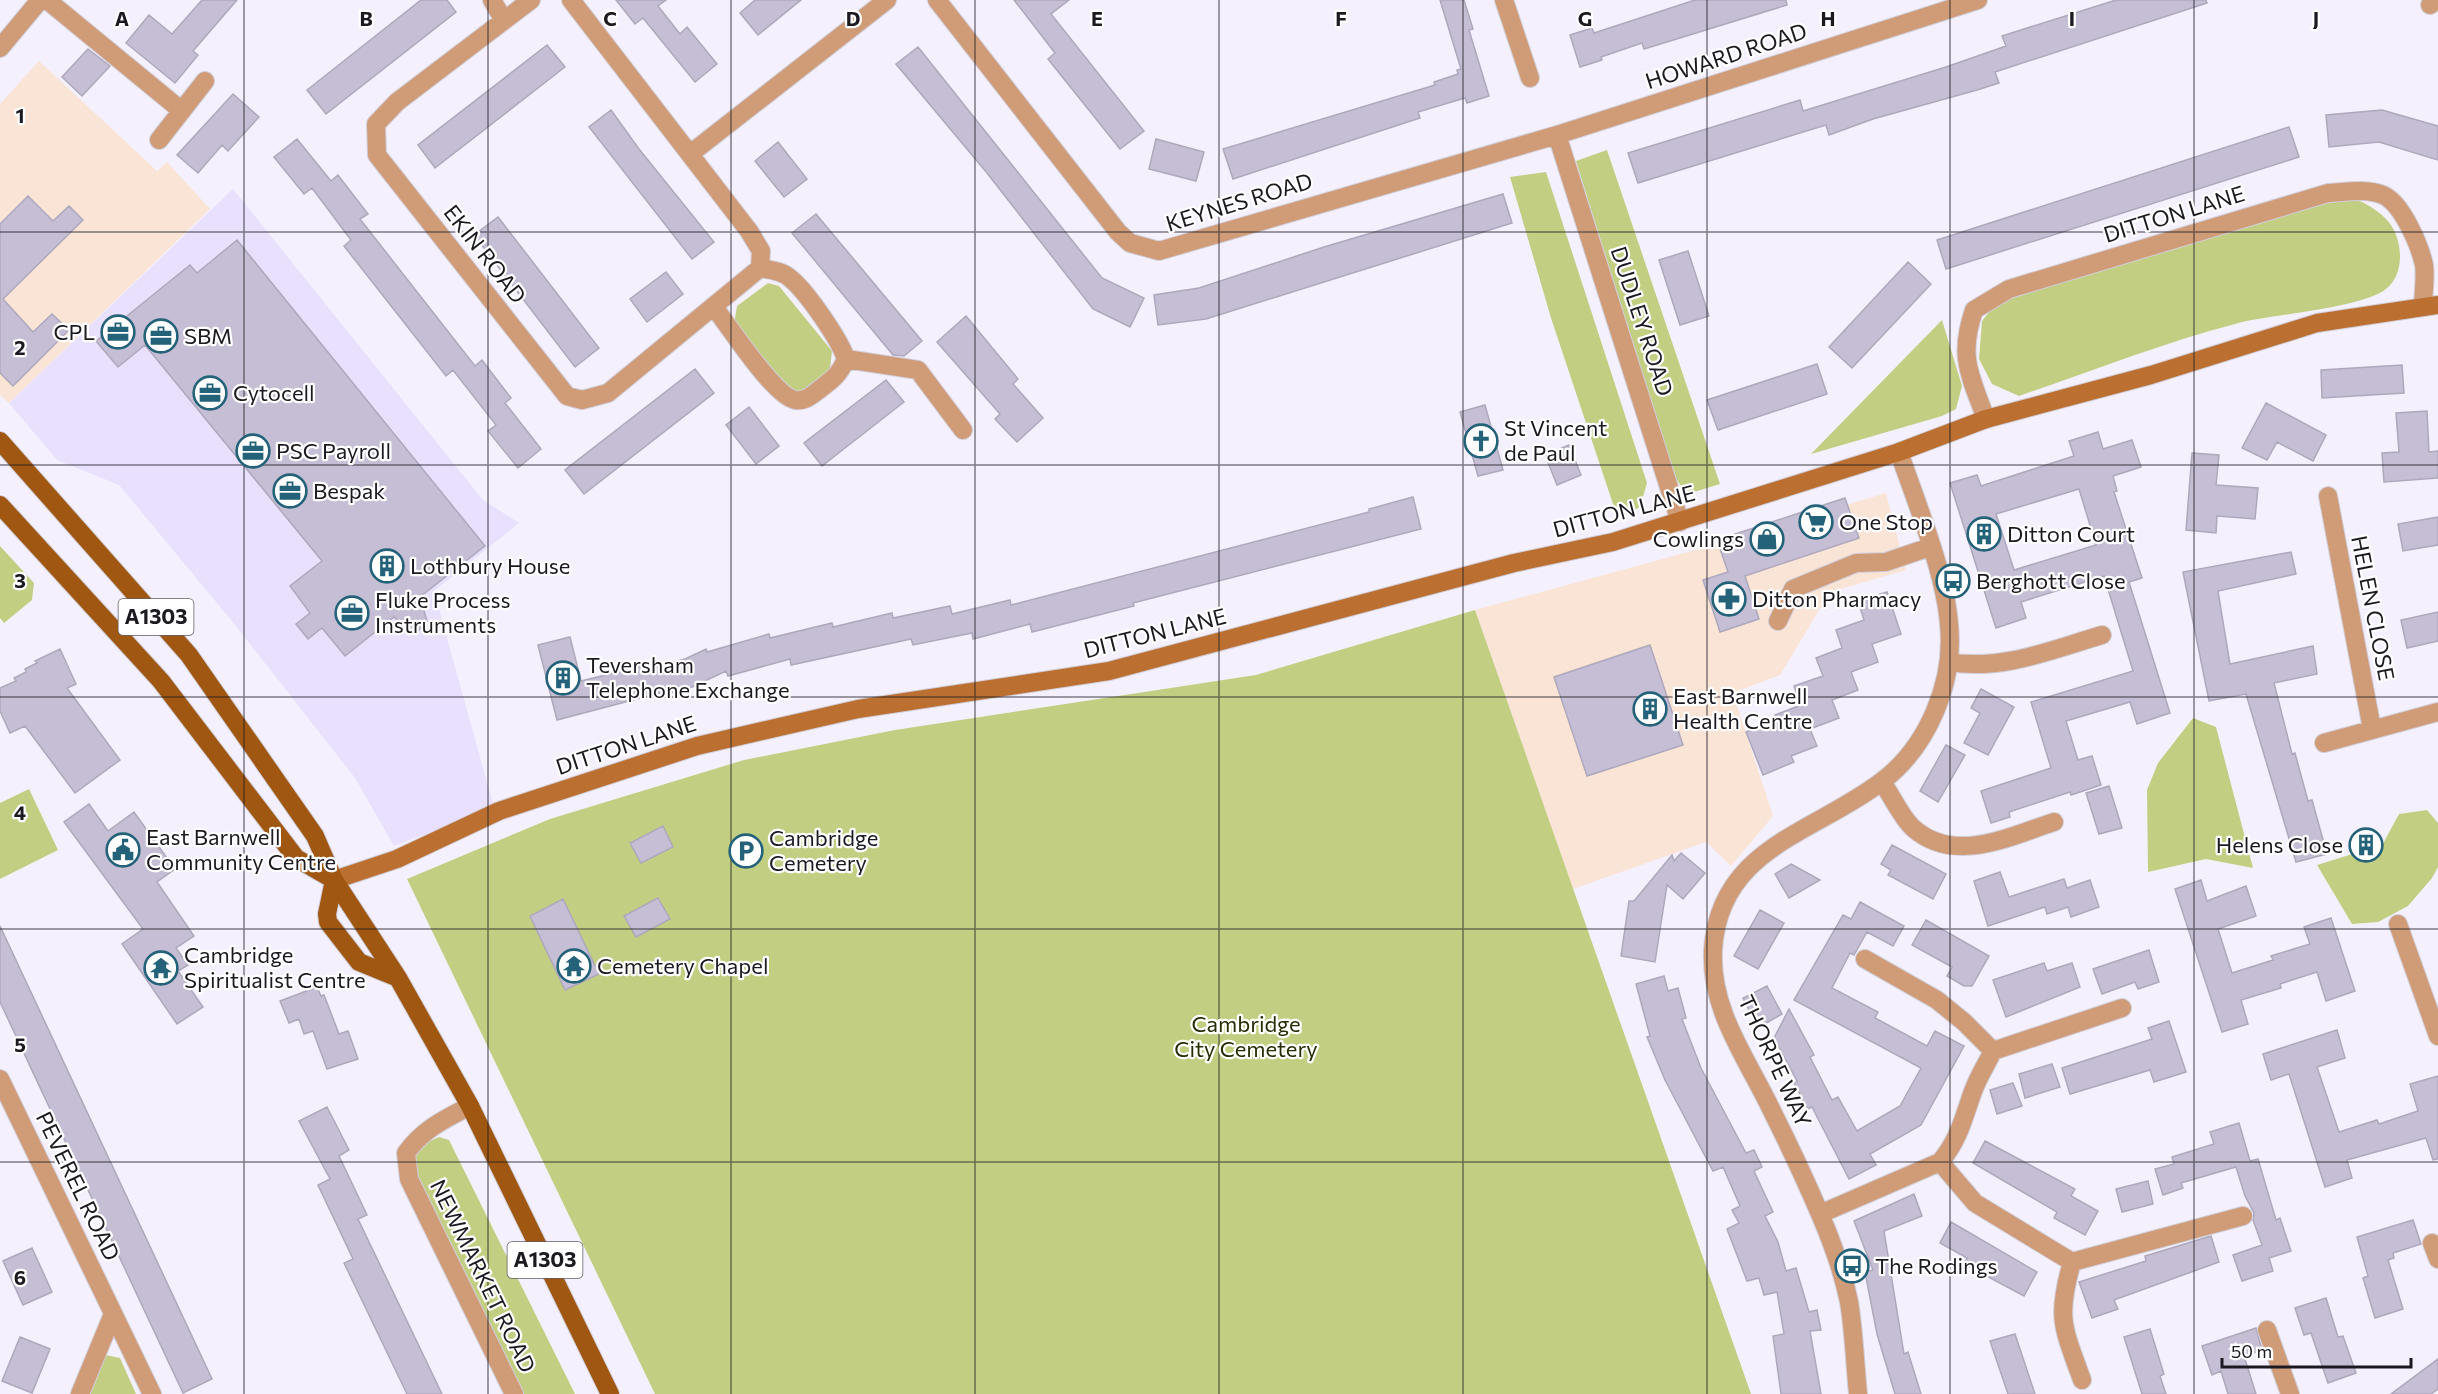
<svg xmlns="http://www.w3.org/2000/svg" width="2438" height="1394" font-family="Commissioner,sans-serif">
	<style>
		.commercial { fill: #f9e4d6 }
		.built { fill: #e9e0fe }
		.green { fill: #c2cf82 }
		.building { fill: #c5bed4; stroke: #aea8bd; stroke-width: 1.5; fill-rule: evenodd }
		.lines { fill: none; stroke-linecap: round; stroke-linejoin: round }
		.street-casing { stroke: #d1cedb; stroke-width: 20 }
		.secondary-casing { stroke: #d1cedb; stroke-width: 20 }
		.primary-casing { stroke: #d1cedb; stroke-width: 20 }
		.street { stroke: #d09c77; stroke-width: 18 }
		.secondary { stroke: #bb7032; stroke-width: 18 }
		.primary { stroke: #9f5711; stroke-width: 18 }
		.grid { fill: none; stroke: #1c1921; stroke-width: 1.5; stroke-opacity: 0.55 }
		.labels { text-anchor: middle; stroke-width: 4.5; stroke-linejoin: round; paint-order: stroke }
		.shield { fill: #fff; stroke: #605e64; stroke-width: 1.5 }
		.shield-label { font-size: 21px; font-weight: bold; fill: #1c1921 }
		.street-label { font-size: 22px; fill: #1c1921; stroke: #fff }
		.poi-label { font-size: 22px; fill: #1c1921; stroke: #fff; text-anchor: start }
		.park-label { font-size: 22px; fill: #282d04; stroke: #fff }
		.grid-label { font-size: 20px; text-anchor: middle; font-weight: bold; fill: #1c1921; stroke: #fff; stroke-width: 4.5; stroke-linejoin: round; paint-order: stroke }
	</style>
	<rect width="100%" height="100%" fill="#f4f0fe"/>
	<path class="commercial" d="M39 61 157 171 167 162 210 209 9 403 0 395V104Z
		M1886 493 1906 570 1830 592 1780 675 1733 693 1773 816 1731 866 1706 842 1573 889 1475 610 1688 552Z"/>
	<path class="built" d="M233 189 483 500 519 523 434 591 494 808 394 846 355 778 232 621 119 485 57 460 9 403Z"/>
	<path class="green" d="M1607 150 1720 484 1691 493 1680 485 1673 473 1576 161Z
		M1546 172 1647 483 1640 507 1618 519 1551 318 1510 177Z
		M2340 193C2357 199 2374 206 2387 220 2403 237 2406 274 2386 289 2360 309 2271 314 2235 324 2162 343 2090 372 2019 396L1992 384 1979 359 1982 321 1996 303Z
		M768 283 779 286 832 351 830 369 804 392H792L734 324 737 306Z
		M1942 320 1962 386 1956 409 1942 416 1811 454Z
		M0 546 34 583 32 600 4 623 0 618Z
		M1475 610 1751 1394H655L407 879 550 819 744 760 895 730 1256 675Z
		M2193 718 2216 727 2253 868 2206 859 2148 872 2147 790 2158 763Z
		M29 789 58 850 0 879V803Z
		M2427 810 2438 823V867L2432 878 2408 906 2378 922 2352 924 2317 865 2362 851H2379L2399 814Z
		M439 1137 449 1140 575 1394H522L416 1178 415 1154 425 1143Z
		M106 1355 120 1358 136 1394H90Z"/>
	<path class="building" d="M202 0H237L193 51 198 55 175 83 126 43 149 15 172 34Z
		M421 0H447L456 12 326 114 307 90Z
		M616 0H666L658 6 680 34 687 27 717 64 695 82 643 18 635 24Z
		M755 0H801L758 35 740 13Z
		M1014 0H1069L1051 14 1144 131 1120 149 1048 59 1055 53Z
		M1440 0H1464L1473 29 1469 30 1489 96 1467 103 1465 98 1418 112 1420 118 1233 179 1223 149 1435 85 1434 82 1458 74 1457 70 1461 69Z
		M1695 0H1786L1787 5 1644 49 1642 43 1601 57 1602 60 1580 67 1570 35 1592 28 1594 33Z
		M2116 0H2206L2207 3 1995 72 1999 83 1977 90 1873 119 1829 135 1826 125 1638 183 1628 153 1800 100 1803 111 1946 67 2006 46 2002 36Z
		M547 45 565 67 435 168 418 145Z
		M918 47 1102 278 1144 298 1130 327 1093 309 987 173 896 64Z
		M88 49 110 66 82 96 62 77Z
		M233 94 259 117 228 151 222 145 198 173 177 155Z
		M611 110 639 149 714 242 692 259 589 127Z
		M2382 110 2438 126V160L2379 142 2329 147 2326 115Z
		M2289 127 2299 157 1946 269 1937 240Z
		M297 139 331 181 338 175 368 214 360 219 475 366 482 360 511 398 505 403 541 449 518 468 488 431 496 425 453 370 446 376 344 246 351 240 312 188 304 194 274 157Z
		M1156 139 1204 152 1196 181 1149 169Z
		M778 142 807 179 784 197 755 161Z
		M1503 194 1512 223 1206 319 1158 325 1154 295 1199 288 1324 247Z
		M28 196 53 221 69 206 83 220 3 299 33 332 52 314 69 330 13 386 0 373V224Z
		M816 214 922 341 904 356 893 355 792 233Z
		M498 217 599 348 575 367 474 235Z
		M237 240 485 546 420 597 427 621 418 631 410 632 394 617 345 656 322 628 308 639 296 624 310 613 290 586 322 561 145 345 118 367 96 341 190 265 197 273Z
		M1688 251 1709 316 1680 325 1659 260Z
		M1908 262 1931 284 1852 368 1829 347Z
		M666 272 683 294 647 322 630 299Z
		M966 316 1018 379 1013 384 1043 418 1017 442 995 419 1000 414 937 342Z
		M1817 364 1827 394 1718 430 1707 400Z
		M2402 365 2404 393 2322 398 2321 370Z
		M695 369 714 393 584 494 565 470Z
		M886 380 904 402 822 466 804 443Z
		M2266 403 2326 435 2313 461 2277 442 2267 460 2242 448Z
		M1485 405 1503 470 1478 476 1460 412Z
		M749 407 779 446 756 464 726 425Z
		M2427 411 2429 452 2438 451V478L2384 482 2382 453 2399 452 2396 413Z
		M2098 432 2103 449 2132 440 2141 467 2113 476 2117 491 2114 492 2142 578 2129 582 2170 713 2137 724 2130 702 2066 721 2078 760 2092 756 2101 785 2071 795 2070 792 2009 812 2010 817 1991 823 1981 791 2051 768 2031 702 2133 671 2104 576 2021 602 2026 618 1996 628 1950 483 1977 475 1981 486 2074 456 2069 441ZM2079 489 2096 545 2014 570 1996 514Z
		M1569 445 1581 475 1557 485 1545 455Z
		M2192 453 2219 455 2216 485 2258 488 2255 519 2217 516 2216 533 2186 530Z
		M1413 497 1421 529 1133 603 1134 606 1032 632 1030 624 973 639 972 633 913 645 911 639 791 665 790 659 728 676 726 671 692 687 667 694V691L557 720 538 645 570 637 581 681 647 665 648 669 685 659 706 649 707 652 769 634 770 638 832 623 833 627 892 613 893 618 950 606 952 614 1010 600 1011 605 1369 512V509Z
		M1845 498 1859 538 1745 576 1759 619 1720 632 1703 580 1728 572 1717 540Z
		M2438 517V545L2403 551 2398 524Z
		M2291 552 2296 574 2218 591 2230 664 2313 646 2317 674 2274 683 2292 754 2295 753 2308 801 2312 800 2327 854 2296 862 2246 694 2209 701 2183 572Z
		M1887 592 1901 634 1872 644 1878 662 1851 672 1858 690 1832 700 1839 718 1810 729 1817 746 1791 756 1794 762 1763 775 1746 732 1777 720 1775 715 1801 705 1794 686 1823 676 1816 658 1842 648 1836 630 1864 620 1858 601Z
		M2438 612V641L2407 648 2401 620Z
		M1650 645 1683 745 1587 776 1554 677Z
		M60 649 76 684 67 688 120 760 75 793 25 726 10 733 0 711V688L16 681 14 678 26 672 25 669 37 663 35 661Z
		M1981 689 2014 707 1988 755 1964 743 1980 713 1971 708Z
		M1946 745 1965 755 1938 802 1920 791Z
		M2109 786 2122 828 2099 834 2086 793Z
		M89 804 108 831 134 812 175 869 157 882 194 936 176 948 188 965 178 971 203 1007 177 1024 122 944 143 929 64 822Z
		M663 826 673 847 641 863 630 843Z
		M1892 845 1946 874 1933 899 1888 875 1891 870 1881 864Z
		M1681 853 1705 873 1683 899 1667 885 1655 962 1621 956 1629 901H1634L1672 855 1674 861Z
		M1791 864 1820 880 1789 898 1775 874Z
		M2000 872 2009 897 2064 879 2067 888 2090 880 2099 907 2071 917 2068 907 2047 914 2045 907 1988 926 1974 881Z
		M2201 880 2207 901 2246 886 2256 916 2218 929 2232 973 2273 960 2271 956 2310 944 2304 927 2331 918 2355 991 2326 1001 2317 972 2280 984 2281 988 2241 1000 2248 1024 2222 1032 2175 889Z
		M658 898 670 919 636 937 624 916Z
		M563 899 599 974 565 990 530 916Z
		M1860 902 1904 926 1893 946 1867 932 1854 955 1850 953 1832 988 1878 1012 1875 1018 1927 1046 1935 1031 1964 1046 1921 1125 1870 1154 1876 1165 1849 1179 1812 1107 1808 1109 1794 1083 1797 1081 1774 1038 1789 1009 1814 1055 1810 1057 1832 1100 1838 1097 1857 1131 1900 1106 1921 1068 1794 1000 1843 915 1851 919Z
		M1760 910 1784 923 1758 969 1734 956Z
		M1926 920 1989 956 1972 986H1964L1947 976 1952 967 1912 945Z
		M0 926 212 1379 183 1393 0 1002Z
		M2149 950 2159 982 2138 989 2135 982 2102 994 2093 969Z
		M2044 963 2047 971 2072 963 2080 987 2006 1017 1993 980Z
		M1664 976 1668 991 1678 988 1686 1018 1682 1019 1701 1068 1746 1153 1754 1150 1762 1167 1754 1171 1773 1212 1765 1216 1778 1242 1786 1271 1796 1268 1809 1312 1817 1310 1821 1330 1810 1331 1821 1394H1781L1773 1336 1784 1334 1777 1292 1764 1295 1759 1278 1747 1281 1727 1229 1739 1223 1732 1210 1740 1206 1723 1167 1713 1171 1665 1080 1647 1037 1650 1036 1636 984Z
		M1767 986 1782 1014 1758 1028 1743 998Z
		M317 987 321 996 324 995 339 1034 348 1031 358 1059 327 1069 313 1031 304 1034 299 1019 289 1023 280 1001Z
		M2169 1021 2186 1072 2154 1082 2150 1070 2070 1094 2062 1068 2152 1039 2148 1028Z
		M2337 1030 2345 1058 2317 1067 2339 1132 2377 1120 2379 1124 2418 1111 2410 1084 2438 1076V1159L2433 1160 2426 1138 2347 1160 2352 1178 2325 1187 2289 1074 2271 1080 2263 1054Z
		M2052 1064 2060 1087 2025 1098 2019 1074Z
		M2013 1083 2022 1106 1997 1114 1990 1090Z
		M327 1107 349 1150 339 1156 367 1215 358 1219 442 1394H407L344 1263 353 1259 318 1185 330 1179 299 1121Z
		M2239 1123 2250 1161 2258 1159 2276 1220 2280 1218 2291 1251 2269 1258 2273 1271 2242 1281 2233 1255 2262 1245 2253 1220 2254 1213 2245 1196 2236 1167 2181 1183 2183 1188 2163 1195 2155 1169 2174 1164 2172 1157 2214 1144 2210 1132Z
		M1985 1141 2075 1189 2071 1196 2098 1211 2085 1235 2054 1218 2057 1212 1973 1163Z
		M2148 1181 2153 1204 2122 1212 2116 1189Z
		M1914 1194 1922 1216 1884 1231 1904 1354 1908 1352 1921 1394H1895L1877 1334 1865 1272 1873 1270 1854 1221Z
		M2413 1220 2421 1244 2393 1253 2394 1258 2388 1260 2403 1309 2375 1318 2363 1278 2368 1276 2357 1237Z
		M1951 1222 2037 1272 2024 1296 1964 1264 1967 1258 1940 1243Z
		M2211 1236 2219 1262 2114 1300 2118 1309 2092 1318 2079 1282 2146 1261 2145 1256Z
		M32 1248 52 1292 23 1305 3 1261Z
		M2326 1298 2338 1337 2343 1336 2356 1373 2328 1383 2311 1333 2304 1335 2295 1308Z
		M2256 1328 2262 1350 2244 1356 2256 1394H2228L2221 1371 2212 1375 2202 1346Z
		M2150 1329 2164 1374 2160 1376 2166 1394H2142L2124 1337Z
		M2015 1334 2035 1394H2008L1990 1341Z
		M20 1337 50 1349 32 1393 2 1381Z
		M2438 1359V1389L2431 1394H2391Z"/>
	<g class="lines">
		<g class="street-casing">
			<path id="street" d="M47 0 182 111
				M492 0 503 19
				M531 0 397 102 376 124 377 155 567 396 582 400 608 393 760 268 761 251 749 231 571 0
				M937 0 1118 232 1130 243 1159 251 1557 135 1978 0
				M1504 0 1530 78
				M2430 5 2436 0
				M0 48 40 0
				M1557 135 1680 522
				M159 140 205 81
				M690 154 887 0
				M714 307C729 326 774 396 795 400 805 402 812 395 820 389 832 380 840 374 846 359 840 340 807 292 791 279 783 271 771 270 760 268
				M846 359 918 370 963 430
				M1986 419C1970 375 1958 357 1974 310L2009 289 2328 193C2345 192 2367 188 2383 195 2402 203 2420 246 2424 265 2426 278 2423 294 2423 307
				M2328 496 2372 729
				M1778 621 1793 589 1856 563 1886 562 1930 547
				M1949 662C2002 671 2051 650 2102 635
				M2324 743 2438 712
				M1882 782C1892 796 1901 817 1913 828 1955 865 2010 836 2054 822
				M2398 924 2438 1036
				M1865 959 1937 1000 1964 1022 1993 1051
				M0 1079 152 1394
				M470 1106C445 1119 423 1129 406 1153L409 1179 514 1394
				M1940 1162 1975 1203 2072 1262 2243 1216
				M1820 1214 1940 1162C1958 1141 1963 1120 1972 1094 1977 1079 1986 1065 1993 1051L2122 1008
				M2432 1243 2438 1259
				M2072 1262C2056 1318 2063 1327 2082 1380
				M2267 1330 2290 1394
				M80 1394 113 1314
				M1858 1394C1855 1364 1854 1332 1849 1302 1843 1272 1832 1242 1820 1214 1805 1179 1789 1145 1772 1111 1747 1058 1710 1011 1713 950 1719 848 1814 833 1881 782 1928 747 1955 682 1949 624 1945 572 1916 502 1899 452"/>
		</g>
		<g class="secondary-casing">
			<path id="secondary" d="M334 880 397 859 499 811 697 746 858 709 1109 671 1514 563 1613 542 1899 452 1986 419 2151 375 2317 323 2438 305"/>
		</g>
		<g class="primary-casing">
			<path id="primary" d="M0 441 189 655 315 836 334 880 398 978 470 1106 610 1394
				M0 505 161 681 296 858 334 880
				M334 880 327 914 328 922 359 962 398 978"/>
		</g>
		<use href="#street" class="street"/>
		<use href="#secondary" class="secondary"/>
		<use href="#primary" class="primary"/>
	</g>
	<path class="grid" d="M244 0V1394M488 0V1394M731 0V1394M975 0V1394M1219 0V1394M1463 0V1394M1707 0V1394M1950 0V1394M2194 0V1394M0 232H2438M0 465H2438M0 697H2438M0 929H2438M0 1162H2438"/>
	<defs>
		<g id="office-ring" transform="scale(1.725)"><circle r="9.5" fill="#fff" stroke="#236278" stroke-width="1.5"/><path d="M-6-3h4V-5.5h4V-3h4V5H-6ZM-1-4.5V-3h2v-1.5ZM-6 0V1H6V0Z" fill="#236278"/></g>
		<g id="church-ring" transform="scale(1.725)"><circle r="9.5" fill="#fff" stroke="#236278" stroke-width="1.5"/><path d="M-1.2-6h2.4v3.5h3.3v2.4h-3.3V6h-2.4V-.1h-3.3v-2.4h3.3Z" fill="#236278"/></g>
		<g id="supermarket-ring" transform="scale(1.725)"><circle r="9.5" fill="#fff" stroke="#236278" stroke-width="1.5"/><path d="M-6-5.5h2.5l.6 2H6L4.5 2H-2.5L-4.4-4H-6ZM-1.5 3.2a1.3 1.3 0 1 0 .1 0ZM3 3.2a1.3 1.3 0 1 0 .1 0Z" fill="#236278"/></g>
		<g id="building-ring" transform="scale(1.725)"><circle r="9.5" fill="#fff" stroke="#236278" stroke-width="1.5"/><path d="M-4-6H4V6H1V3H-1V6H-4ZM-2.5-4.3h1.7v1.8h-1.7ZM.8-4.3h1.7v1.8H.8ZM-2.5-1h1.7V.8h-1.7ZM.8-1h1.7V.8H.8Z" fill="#236278"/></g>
		<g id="shop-ring" transform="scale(1.725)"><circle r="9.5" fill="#fff" stroke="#236278" stroke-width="1.5"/><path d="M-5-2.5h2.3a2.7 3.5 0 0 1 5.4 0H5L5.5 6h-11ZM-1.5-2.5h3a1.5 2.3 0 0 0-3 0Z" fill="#236278"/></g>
		<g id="bus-ring" transform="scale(1.725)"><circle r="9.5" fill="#fff" stroke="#236278" stroke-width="1.5"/><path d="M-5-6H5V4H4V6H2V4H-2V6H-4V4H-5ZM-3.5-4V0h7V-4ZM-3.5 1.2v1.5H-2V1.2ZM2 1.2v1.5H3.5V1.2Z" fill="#236278"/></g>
		<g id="pharmacy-ring" transform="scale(1.725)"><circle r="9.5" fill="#fff" stroke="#236278" stroke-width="1.5"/><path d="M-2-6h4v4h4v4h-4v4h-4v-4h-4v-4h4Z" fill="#236278"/></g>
		<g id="civic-ring" transform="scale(1.725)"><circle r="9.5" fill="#fff" stroke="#236278" stroke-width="1.5"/><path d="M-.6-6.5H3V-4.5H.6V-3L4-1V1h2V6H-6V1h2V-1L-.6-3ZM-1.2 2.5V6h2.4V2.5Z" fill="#236278"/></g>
		<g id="parking-ring" transform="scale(1.725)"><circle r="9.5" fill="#fff" stroke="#236278" stroke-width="1.5"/><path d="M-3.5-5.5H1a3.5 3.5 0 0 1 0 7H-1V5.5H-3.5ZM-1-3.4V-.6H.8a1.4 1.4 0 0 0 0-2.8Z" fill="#236278"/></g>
		<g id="temple-ring" transform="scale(1.725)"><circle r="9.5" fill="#fff" stroke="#236278" stroke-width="1.5"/><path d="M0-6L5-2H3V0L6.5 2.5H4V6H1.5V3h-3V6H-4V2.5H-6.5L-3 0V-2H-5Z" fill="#236278"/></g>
	</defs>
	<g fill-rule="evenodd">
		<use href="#office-ring" x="118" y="332"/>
		<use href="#office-ring" x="161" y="336"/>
		<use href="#office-ring" x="210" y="393"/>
		<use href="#church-ring" x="1481" y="441"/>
		<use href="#office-ring" x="253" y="451"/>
		<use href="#office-ring" x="290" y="491"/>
		<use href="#supermarket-ring" x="1816" y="522"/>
		<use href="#building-ring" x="1984" y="534"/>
		<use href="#shop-ring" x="1767" y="539"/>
		<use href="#building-ring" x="387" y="566"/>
		<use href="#bus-ring" x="1953" y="581"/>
		<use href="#pharmacy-ring" x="1729" y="599"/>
		<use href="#office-ring" x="352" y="613"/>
		<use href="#building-ring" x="563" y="678"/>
		<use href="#building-ring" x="1650" y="709"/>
		<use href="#building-ring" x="2366" y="845"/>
		<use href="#civic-ring" x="123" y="850"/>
		<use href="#parking-ring" x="746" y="851"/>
		<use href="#temple-ring" x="574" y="966"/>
		<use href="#temple-ring" x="161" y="968"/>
		<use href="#bus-ring" x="1852" y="1266"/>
	</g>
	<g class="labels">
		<g class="shield">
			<rect x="118.5" y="599" width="75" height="36" rx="4.5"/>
			<rect x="507.5" y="1242" width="75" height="36" rx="4.5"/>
		</g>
		<g class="shield-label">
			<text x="156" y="624">A1303</text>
			<text x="545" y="1267">A1303</text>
		</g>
		<g class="street-label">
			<text transform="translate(1726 56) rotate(-18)" y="8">HOWARD ROAD</text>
			<text transform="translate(1239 202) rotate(-17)" y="8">KEYNES ROAD</text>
			<text transform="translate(2174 214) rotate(-17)" y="8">DITTON LANE</text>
			<text transform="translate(485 254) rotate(52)" y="8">EKIN ROAD</text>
			<text transform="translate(1642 321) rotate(72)" y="8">DUDLEY ROAD</text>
			<text transform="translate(1624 511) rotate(-15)" y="8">DITTON LANE</text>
			<text transform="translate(2373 608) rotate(79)" y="8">HELEN CLOSE</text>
			<text transform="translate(1155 633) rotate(-14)" y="8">DITTON LANE</text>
			<text transform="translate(626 745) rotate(-18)" y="8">DITTON LANE</text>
			<text transform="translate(1775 1061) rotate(65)" y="8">THORPE WAY</text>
			<text transform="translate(78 1186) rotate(64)" y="8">PEVEREL ROAD</text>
			<text transform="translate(483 1276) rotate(64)" y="8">NEWMARKET ROAD</text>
		</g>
		<g class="poi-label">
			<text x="95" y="340" text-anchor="end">CPL</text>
			<text x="184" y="344">SBM</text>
			<text x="233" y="401">Cytocell</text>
			<text x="1504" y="436">St Vincent<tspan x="1504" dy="25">de Paul</tspan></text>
			<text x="276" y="459">PSC Payroll</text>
			<text x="313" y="499">Bespak</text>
			<text x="1839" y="530">One Stop</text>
			<text x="2007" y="542">Ditton Court</text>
			<text x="1744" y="547" text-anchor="end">Cowlings</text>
			<text x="410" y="574">Lothbury House</text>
			<text x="1976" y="589">Berghott Close</text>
			<text x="1752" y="607">Ditton Pharmacy</text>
			<text x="375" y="608">Fluke Process<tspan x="375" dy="25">Instruments</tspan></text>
			<text x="586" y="673">Teversham<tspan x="586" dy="25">Telephone Exchange</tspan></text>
			<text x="1673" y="704">East Barnwell<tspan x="1673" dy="25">Health Centre</tspan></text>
			<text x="146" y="845">East Barnwell<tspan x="146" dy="25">Community Centre</tspan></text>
			<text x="769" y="846">Cambridge<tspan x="769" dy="25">Cemetery</tspan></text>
			<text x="2343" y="853" text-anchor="end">Helens Close</text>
			<text x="184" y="963">Cambridge<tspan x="184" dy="25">Spiritualist Centre</tspan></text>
			<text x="597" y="974">Cemetery Chapel</text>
			<text x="1875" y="1274">The Rodings</text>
		</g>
		<g class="park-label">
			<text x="1246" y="1032">Cambridge<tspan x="1246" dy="25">City Cemetery</tspan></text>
		</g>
	</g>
	<g class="grid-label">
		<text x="122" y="26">A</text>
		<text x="366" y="26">B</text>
		<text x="610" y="26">C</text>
		<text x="853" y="26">D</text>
		<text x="1097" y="26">E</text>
		<text x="1341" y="26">F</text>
		<text x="1585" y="26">G</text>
		<text x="1828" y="26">H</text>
		<text x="2072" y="26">I</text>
		<text x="2316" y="26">J</text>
		<text x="20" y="123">1</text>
		<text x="20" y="355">2</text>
		<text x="20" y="588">3</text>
		<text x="20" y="820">4</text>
		<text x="20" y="1052">5</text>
		<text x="20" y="1285">6</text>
	</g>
	<path d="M2222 1358v9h189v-9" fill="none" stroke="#1c1921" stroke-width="3"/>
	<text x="2231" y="1358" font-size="18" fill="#1c1921" stroke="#ffffff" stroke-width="4.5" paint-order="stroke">50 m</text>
</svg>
